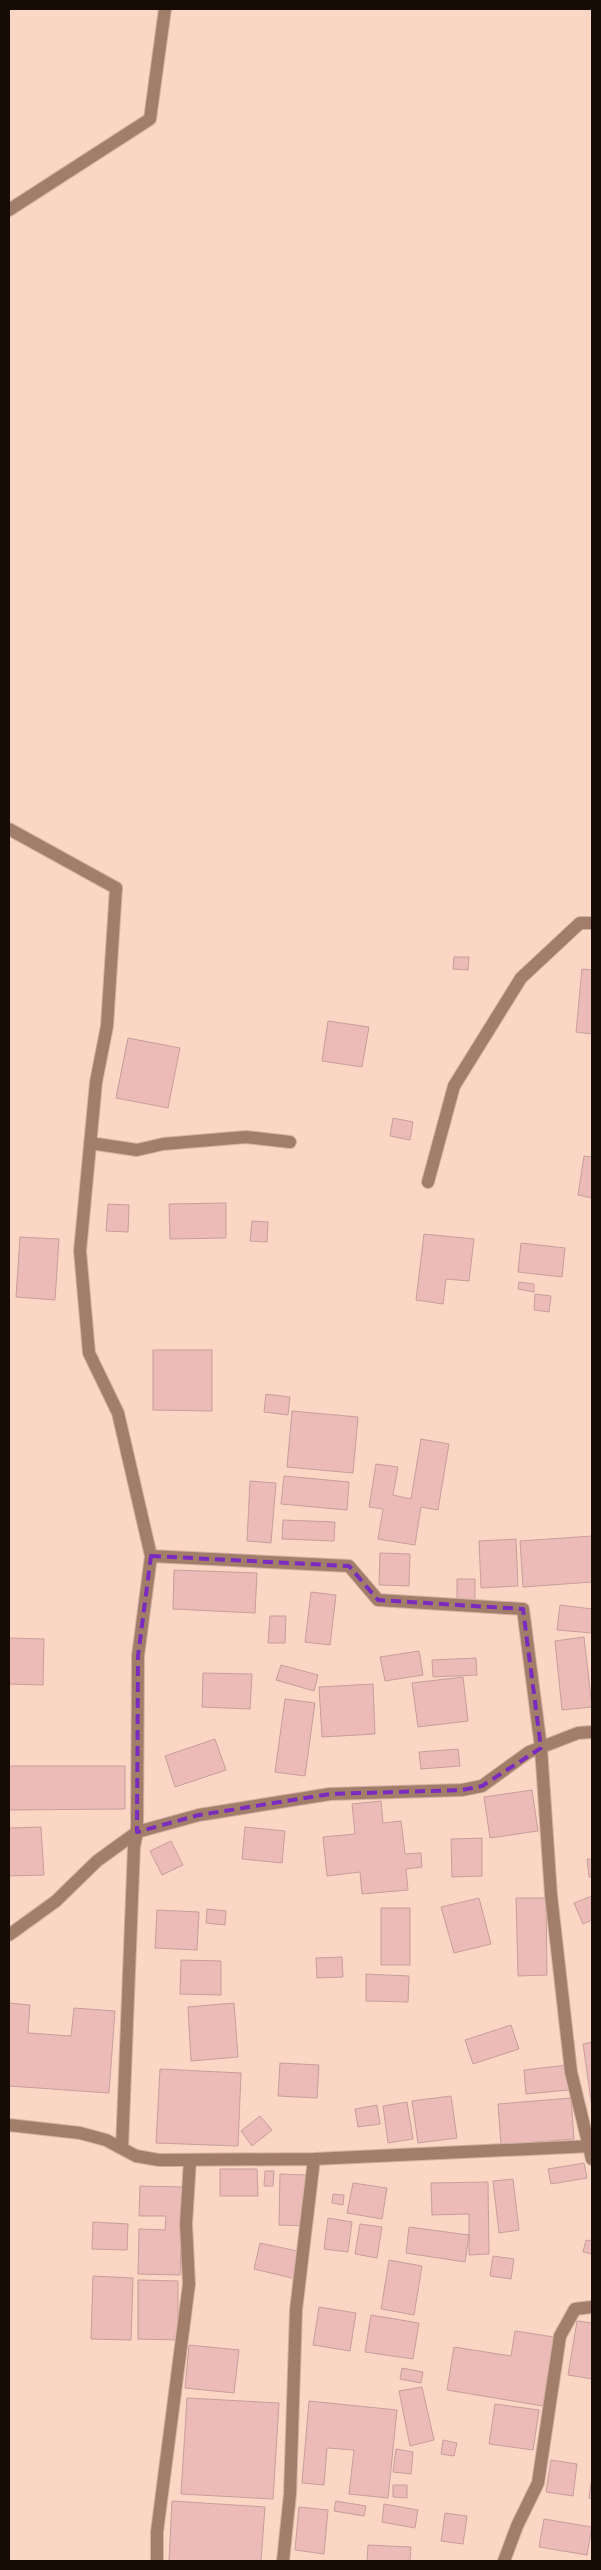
<svg xmlns="http://www.w3.org/2000/svg" width="601" height="2570" font-family="Karla,sans-serif">
	<style>
		.building { fill: #ecbab7; stroke: #c79e9b }
		.lines { fill: none; stroke-linecap: round; stroke-linejoin: round }
		.minor-casing { stroke: #d3b1a2; stroke-width: 14 }
		.minor { stroke: #a27d6a; stroke-width: 12 }
		.marked { fill: none; stroke: #7b2cbf; stroke-width: 4; stroke-dasharray: 10 6; stroke-linejoin: round }
	</style>
	<rect width="100%" height="100%" fill="#fcd6c4"/>
	<path class="building" d="M454 957H469L468 970 453 969Z
		M582 969 592 970V1034L576 1032Z
		M328 1021 369 1027 362 1067 322 1061Z
		M128 1038 180 1048 168 1108 116 1098Z
		M393 1118 413 1122 410 1140 390 1136Z
		M584 1156 592 1157V1198L578 1195Z
		M226 1203V1238L170 1239 169 1204Z
		M108 1204 129 1205 128 1232 106 1231Z
		M252 1221 268 1222 267 1242 250 1241Z
		M424 1234 474 1239 469 1281 446 1279 443 1304 416 1300Z
		M20 1237 59 1239 55 1300 16 1297Z
		M521 1243 565 1248 562 1277 518 1272Z
		M519 1282 534 1284V1292L518 1289Z
		M535 1294 551 1296 549 1312 534 1310Z
		M153 1350H212V1411L153 1410Z
		M266 1394 290 1397 288 1415 264 1412Z
		M292 1411 358 1417 353 1473 287 1467Z
		M421 1439 449 1444 438 1510 421 1507 415 1545 378 1539 383 1509 369 1507 376 1464 398 1467 393 1495 411 1499Z
		M284 1476 349 1482 347 1510 281 1504Z
		M250 1481 276 1483 271 1543 247 1541Z
		M283 1520 335 1522 334 1541 282 1539Z
		M592 1536V1582L523 1587 520 1541Z
		M516 1539 518 1586 481 1588 479 1541Z
		M380 1553 410 1554 409 1586 379 1585Z
		M174 1570 257 1573 255 1613 173 1609Z
		M457 1579H475V1601H457Z
		M311 1592 336 1595 330 1645 305 1642Z
		M560 1605 592 1609V1633L557 1630Z
		M270 1616H286L285 1643H268Z
		M584 1637 592 1707 562 1710 555 1641Z
		M9 1638 44 1639 43 1685 9 1684Z
		M419 1651 423 1675 385 1681 380 1657Z
		M476 1658 477 1675 433 1677 432 1660Z
		M281 1665 318 1675 314 1691 276 1680Z
		M203 1673 252 1674 250 1709 202 1707Z
		M463 1677 468 1721 418 1727 412 1683Z
		M373 1684 375 1734 322 1737 319 1687Z
		M285 1699 315 1703 305 1776 275 1772Z
		M215 1739 226 1770 175 1787 165 1756Z
		M458 1749 460 1766 421 1769 419 1752Z
		M9 1766H125V1809L9 1810Z
		M532 1790 538 1831 490 1838 484 1797Z
		M381 1801 383 1823 401 1821 405 1854 421 1853 422 1867 406 1869 408 1890 362 1894 360 1872 327 1876 323 1837 355 1834 352 1804Z
		M41 1827 44 1875 9 1876V1828Z
		M245 1827 285 1831 282 1863 242 1859Z
		M482 1838V1876L452 1877 451 1839Z
		M171 1841 183 1865 162 1875 150 1851Z
		M587 1859H592V1877H589Z
		M592 1896V1920L583 1924 574 1903Z
		M479 1898 491 1944 454 1953 441 1907Z
		M516 1898H546L547 1975 518 1976Z
		M381 1908H410V1965H381Z
		M207 1909 226 1911 225 1925 206 1923Z
		M157 1910 199 1912 197 1950 155 1948Z
		M342 1957 343 1977 317 1978 316 1958Z
		M181 1960 221 1961V1995L180 1994Z
		M366 1974 409 1976 408 2002 366 2001Z
		M9 2003 30 2005 28 2033 71 2036 74 2008 115 2011 109 2093 9 2086Z
		M234 2003 238 2057 191 2061 188 2007Z
		M511 2025 519 2049 473 2064 465 2040Z
		M592 2042V2107L583 2044Z
		M280 2063 319 2065 317 2098 278 2096Z
		M567 2065 569 2090 526 2094 524 2070Z
		M160 2069 241 2073 238 2146 156 2143Z
		M451 2096 457 2138 418 2143 412 2101Z
		M571 2098 574 2139 501 2145 498 2104Z
		M407 2102 413 2139 388 2143 383 2106Z
		M377 2105 380 2124 358 2127 355 2109Z
		M260 2116 272 2130 252 2146 241 2131Z
		M584 2163 587 2178 551 2184 548 2169Z
		M220 2169H257L258 2196H220Z
		M265 2171H274L273 2186H264Z
		M280 2174 306 2175 304 2226 279 2225Z
		M513 2179 519 2230 499 2233 493 2181Z
		M488 2182 489 2254 469 2255V2214L432 2215 431 2183Z
		M353 2183 387 2188 382 2219 347 2213Z
		M140 2186 183 2187 180 2275 138 2274 139 2229 165 2230 166 2216H139Z
		M333 2194 344 2195 343 2205 332 2203Z
		M328 2218 352 2222 348 2252 324 2249Z
		M93 2222 128 2224 127 2250 92 2249Z
		M360 2224 382 2227 377 2258 355 2254Z
		M409 2227 469 2235 465 2262 406 2253Z
		M586 2240 592 2241V2254L583 2252Z
		M260 2243 302 2252 296 2279 254 2269Z
		M493 2256 514 2259 511 2279 490 2276Z
		M389 2260 422 2266 414 2315 381 2309Z
		M93 2276 133 2278 131 2340 91 2339Z
		M138 2280 178 2281V2340L138 2339Z
		M319 2307 356 2313 350 2351 313 2345Z
		M371 2315 419 2323 413 2359 365 2352Z
		M577 2321 592 2323V2379L568 2375Z
		M515 2331 554 2337 543 2406 447 2390 454 2347 511 2356Z
		M189 2345 239 2350 234 2393 185 2388Z
		M402 2368 423 2372 421 2383 400 2379Z
		M422 2387 434 2440 410 2446 399 2391Z
		M187 2398 279 2403 273 2499 181 2494Z
		M309 2401 397 2410 388 2498 349 2494 354 2450 327 2448 324 2485 302 2483Z
		M495 2404 539 2410 533 2450 489 2444Z
		M443 2440 457 2443 454 2456 441 2454Z
		M396 2449 413 2452 411 2474 393 2472Z
		M551 2460 577 2464 573 2496 546 2492Z
		M592 2477V2499L589 2498Z
		M393 2485H407V2498L393 2497Z
		M172 2501 265 2507 261 2561H169Z
		M336 2501 366 2506 364 2516 334 2511Z
		M384 2504 418 2510 415 2528 382 2522Z
		M299 2507 328 2510 324 2554 295 2550Z
		M445 2513 467 2516 463 2544 441 2541Z
		M544 2519 592 2527 587 2555 539 2547Z
		M368 2545 411 2547 410 2561H367Z"/>
	<g class="lines">
		<g class="minor-casing">
			<path id="minor" d="M9 210 150 119 165 9
				M9 829 116 888 107 1026 96 1082 80 1251 89 1353 118 1413 151 1556 138 1656 137 1832 134 1847 122 2148
				M90 1143 137 1150 163 1144 246 1137 290 1142
				M428 1182 454 1086 521 978 580 923H592
				M151 1556 349 1566 378 1600 523 1609 541 1748 551 1895 571 2072 592 2159
				M9 1935 56 1901 97 1861 137 1832 199 1815 330 1794 462 1790 482 1786 529 1752 578 1733 592 1732
				M9 2125 80 2133 106 2140 136 2156 159 2160 314 2159 592 2146
				M157 2561V2532L189 2284 186 2224 190 2160
				M283 2561 290 2494 296 2310 314 2159
				M504 2561 517 2526 538 2483 560 2336 575 2309 592 2307"/>
		</g>
		<use href="#minor" class="minor"/>
	</g>
	<path class="marked" d="M151 1556 349 1566 378 1600 523 1609 541 1748 482 1786 462 1790 330 1794 199 1815 137 1832 138 1656Z"/>
	<rect width="601" height="2570" fill="none" stroke="#170b06" stroke-width="20"/>
</svg>
